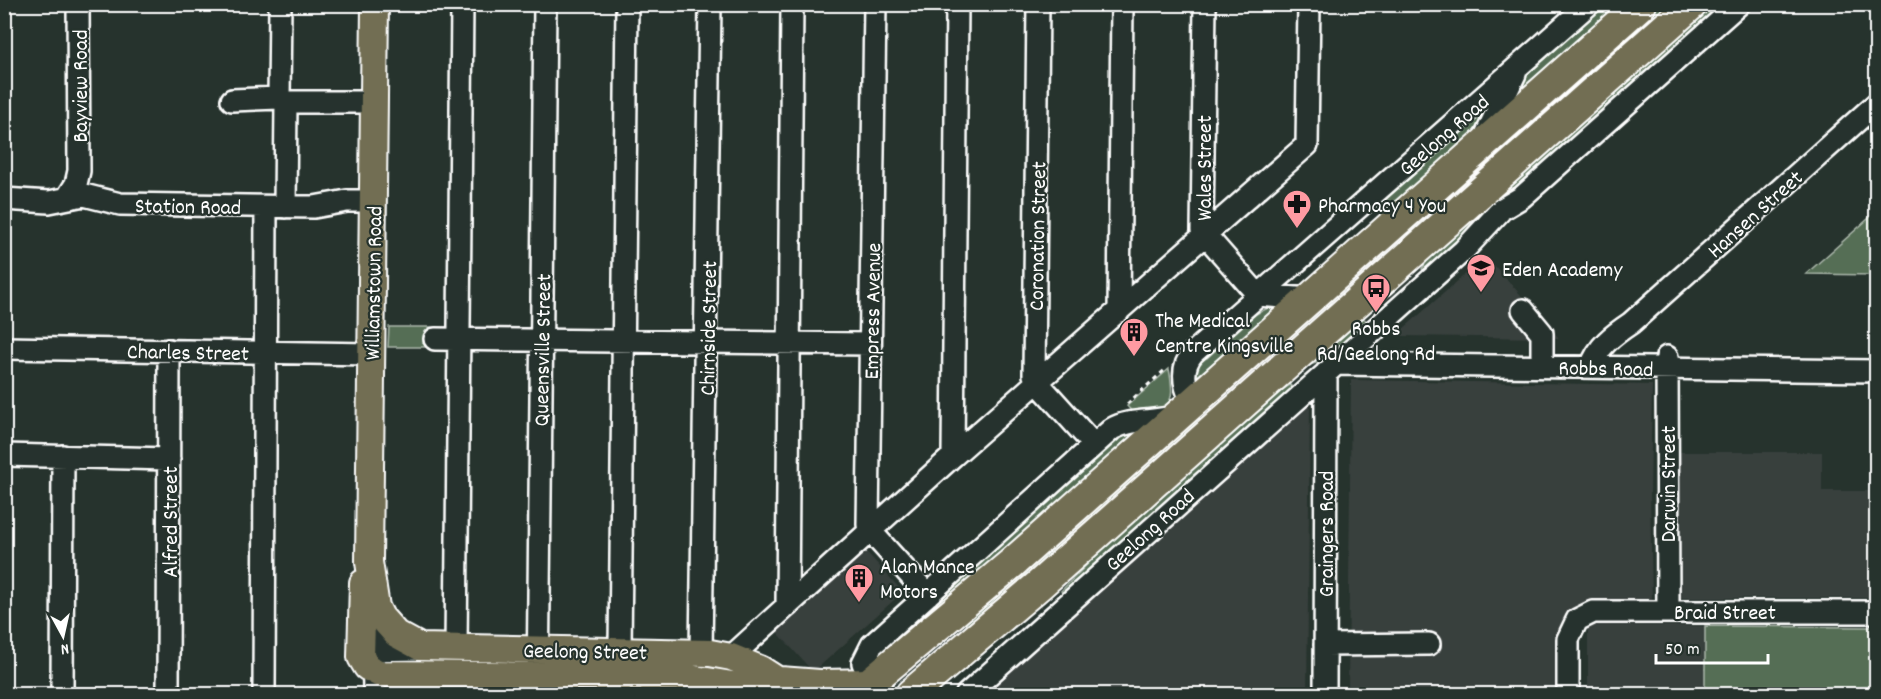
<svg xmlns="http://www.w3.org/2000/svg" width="1881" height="699" font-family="Dekko,sans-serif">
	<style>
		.built { fill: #39403e }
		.green { fill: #556e54; stroke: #aab6aa; stroke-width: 1.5 }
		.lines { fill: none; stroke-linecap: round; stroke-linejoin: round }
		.minor-casing { stroke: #fff; stroke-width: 26 }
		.major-casing { stroke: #fff; stroke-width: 30 }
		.highway-casing { stroke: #fff; stroke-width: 34 }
		.path { stroke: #fff; stroke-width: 3; stroke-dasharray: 4.5 4.5; stroke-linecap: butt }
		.minor { stroke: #26332d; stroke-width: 21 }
		.major { stroke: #726e52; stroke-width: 26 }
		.highway { stroke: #726e52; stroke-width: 30 }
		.labels { text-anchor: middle; stroke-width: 4.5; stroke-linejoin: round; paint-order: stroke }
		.street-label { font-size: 22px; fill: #fff; stroke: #26332d }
		.poi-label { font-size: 22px; fill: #fff; stroke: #26332d; text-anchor: start }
	</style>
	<rect width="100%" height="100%" fill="#26332d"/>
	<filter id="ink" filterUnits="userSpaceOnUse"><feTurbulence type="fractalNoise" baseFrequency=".0167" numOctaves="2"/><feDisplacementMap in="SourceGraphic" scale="12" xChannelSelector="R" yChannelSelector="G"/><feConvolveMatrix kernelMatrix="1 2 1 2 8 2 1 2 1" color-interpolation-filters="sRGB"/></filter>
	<g filter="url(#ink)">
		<path class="built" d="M1486 256 1559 338 1402 336V330Z
			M1351 380 1652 385 1650 493 1652 605 1575 607 1562 628 1561 694H1348Z
			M1310 401 1307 694H982L1013 667Z
			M1679 452H1822V491H1870L1876 494V598H1679Z
			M861 546 903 592 813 672 771 625Z
			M1588 625 1876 627V694H1588Z"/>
		<path class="green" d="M1605 5H1620L1515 97 1524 78Z
			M1658 5H1673L1478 175 1476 174 1475 167Z
			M1711 5H1726L1510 198 1505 196 1516 179 1533 163Z
			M1491 105 1481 128 1392 207 1386 199Z
			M1481 210 1474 230 1425 273 1422 269 1430 256Z
			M1876 212V275L1806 274Z
			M1272 306 1279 307 1194 379V369L1204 355 1207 358 1256 314Z
			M1360 316 1370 323 1327 359 1310 365 1309 363Z
			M389 327H431V347H388Z
			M1169 369C1176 406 1170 409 1135 415L1127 406Z
			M1290 385 1294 389 1064 594 1061 591 1134 517 1275 394Z
			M1198 417 1200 423 1027 579 967 625 964 621Z
			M1141 431 1000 556 913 626 910 622 1121 435Z
			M1705 626 1876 627V694H1705Z"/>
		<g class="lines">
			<g class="minor-casing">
				<path id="minor" d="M280 4 279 98 286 102 285 207
					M792 4 787 606 953 456 957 4
					M875 4 868 525 873 534 928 595
					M1038 4 1034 375 1038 383 1094 445
					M1205 4 1202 231 1258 295 1309 299
					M232 100 279 98
					M286 102H374
					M1486 135 1515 74
					M67 198 76 184 79 171 78 4
					M4 199 49 202 84 195 120 204 314 207 347 201H373
					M1523 310 1542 333V355
					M1119 311 1122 4
					M435 339 870 344
					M4 348 372 354
					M1667 357 1668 611
					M1336 364 1876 371
					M1591 367C1598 346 1613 335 1631 323L1876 104
					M1192 402C1184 386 1180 368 1193 353L1589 4
					M4 455 169 459
					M953 456 1307 145 1309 4
					M373 623 374 694
					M1325 645 1429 644
					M456 649 462 4
					M620 649 627 4
					M361 650 426 649
					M701 652 710 4
					M731 657 787 606
					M872 681 863 663 872 645 1112 429C1130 418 1155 423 1175 416
					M62 694 63 456
					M168 694 169 350
					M264 694 266 207
					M538 694 545 4
					M967 694 1464 250 1502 209 1522 197 1739 4
					M1325 694 1326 373
					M1568 694V639L1577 620 1593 612H1876"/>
			</g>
			<g class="major-casing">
				<path id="major" d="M375 4 369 562 376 607 381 617 396 634 420 647 710 653 731 657 760 669 799 694
					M363 583 361 657 367 667 380 674 683 677 732 685 756 694
					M780 680 820 683 871 682"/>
			</g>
			<g class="highway-casing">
				<path id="highway" d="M856 694 1011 564 1641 4
					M911 694 1039 585 1692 4"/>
			</g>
			<path class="path" d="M1127 404 1167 368"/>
			<use href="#minor" class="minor"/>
			<use href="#major" class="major"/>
			<use href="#highway" class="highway"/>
		</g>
	</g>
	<defs>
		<g id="pharmacy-pin" transform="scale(1.5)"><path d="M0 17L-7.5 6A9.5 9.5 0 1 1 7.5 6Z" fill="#ff9aa2" stroke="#26332d"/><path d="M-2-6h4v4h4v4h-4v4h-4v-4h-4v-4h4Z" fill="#111"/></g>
		<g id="school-pin" transform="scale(1.5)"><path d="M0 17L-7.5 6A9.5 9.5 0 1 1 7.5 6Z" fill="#ff9aa2" stroke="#26332d"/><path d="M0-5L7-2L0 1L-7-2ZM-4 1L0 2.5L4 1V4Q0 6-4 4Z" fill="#111"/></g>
		<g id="bus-pin" transform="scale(1.5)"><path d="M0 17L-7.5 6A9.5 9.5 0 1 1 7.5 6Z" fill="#ff9aa2" stroke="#26332d"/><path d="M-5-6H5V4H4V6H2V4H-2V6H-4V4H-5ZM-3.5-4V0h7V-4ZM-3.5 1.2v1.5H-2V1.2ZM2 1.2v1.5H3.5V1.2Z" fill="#111"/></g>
		<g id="building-pin" transform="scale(1.5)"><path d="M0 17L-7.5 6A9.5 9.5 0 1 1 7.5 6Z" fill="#ff9aa2" stroke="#26332d"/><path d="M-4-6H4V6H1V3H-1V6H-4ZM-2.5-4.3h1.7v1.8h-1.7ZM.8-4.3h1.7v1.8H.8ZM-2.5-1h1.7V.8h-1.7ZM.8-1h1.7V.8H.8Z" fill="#111"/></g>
	</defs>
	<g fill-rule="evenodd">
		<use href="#pharmacy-pin" x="1297" y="204"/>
		<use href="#school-pin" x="1481" y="268"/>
		<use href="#bus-pin" x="1376" y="288"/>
		<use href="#building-pin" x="1134" y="332"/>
		<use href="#building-pin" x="859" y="578"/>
	</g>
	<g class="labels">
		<g class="street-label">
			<text transform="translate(79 86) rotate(-90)" y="8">Bayview Road</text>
			<text transform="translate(1443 134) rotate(-41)" y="8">Geelong Road</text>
			<text transform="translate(1203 168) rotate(-90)" y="8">Wales Street</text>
			<text transform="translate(188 205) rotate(1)" y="8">Station Road</text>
			<text transform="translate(1754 213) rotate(-42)" y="8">Hansen Street</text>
			<text transform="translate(1036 236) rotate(-89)" y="8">Coronation Street</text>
			<text transform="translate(372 283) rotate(-89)" y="8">Williamstown Road</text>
			<text transform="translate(871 311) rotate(-89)" y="8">Empress Avenue</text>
			<text transform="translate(707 328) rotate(-89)" y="8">Chirnside Street</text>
			<text transform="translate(541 350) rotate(-89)" y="8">Queensville Street</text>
			<text transform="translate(188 351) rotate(1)" y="8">Charles Street</text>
			<text transform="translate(1606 367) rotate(1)" y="8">Robbs Road</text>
			<text transform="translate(1667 484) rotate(-90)" y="8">Darwin Street</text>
			<text transform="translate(169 522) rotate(-90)" y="8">Alfred Street</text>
			<text transform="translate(1149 529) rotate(-42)" y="8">Geelong Road</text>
			<text transform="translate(1325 534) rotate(-90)" y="8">Graingers Road</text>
			<text x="1725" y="619">Braid Street</text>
			<text transform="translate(585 650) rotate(1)" y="8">Geelong Street</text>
		</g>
		<g class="poi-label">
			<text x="1318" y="212">Pharmacy 4 You</text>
			<text x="1502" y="276">Eden Academy</text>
			<text x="1155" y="327">The Medical<tspan x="1155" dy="25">Centre Kingsville</tspan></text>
			<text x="1376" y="335" text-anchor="middle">Robbs<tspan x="1376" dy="25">Rd/Geelong Rd</tspan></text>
			<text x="880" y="573">Alan Mance<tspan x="880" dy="25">Motors</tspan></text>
		</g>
	</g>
	<rect width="1881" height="699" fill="none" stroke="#26332d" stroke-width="24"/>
	<rect x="12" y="12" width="1857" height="675" fill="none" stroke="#fff" stroke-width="2" filter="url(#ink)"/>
	<g transform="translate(63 636) rotate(172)" stroke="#26332d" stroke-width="4.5" paint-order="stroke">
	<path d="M0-4.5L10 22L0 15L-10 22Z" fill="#ffffff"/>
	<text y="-9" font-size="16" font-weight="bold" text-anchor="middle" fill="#ffffff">N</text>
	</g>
	<path d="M1656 654v9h112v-9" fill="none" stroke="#ffffff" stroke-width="3"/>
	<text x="1665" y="654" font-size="18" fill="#ffffff" stroke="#26332d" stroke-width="4.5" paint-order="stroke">50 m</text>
</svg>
